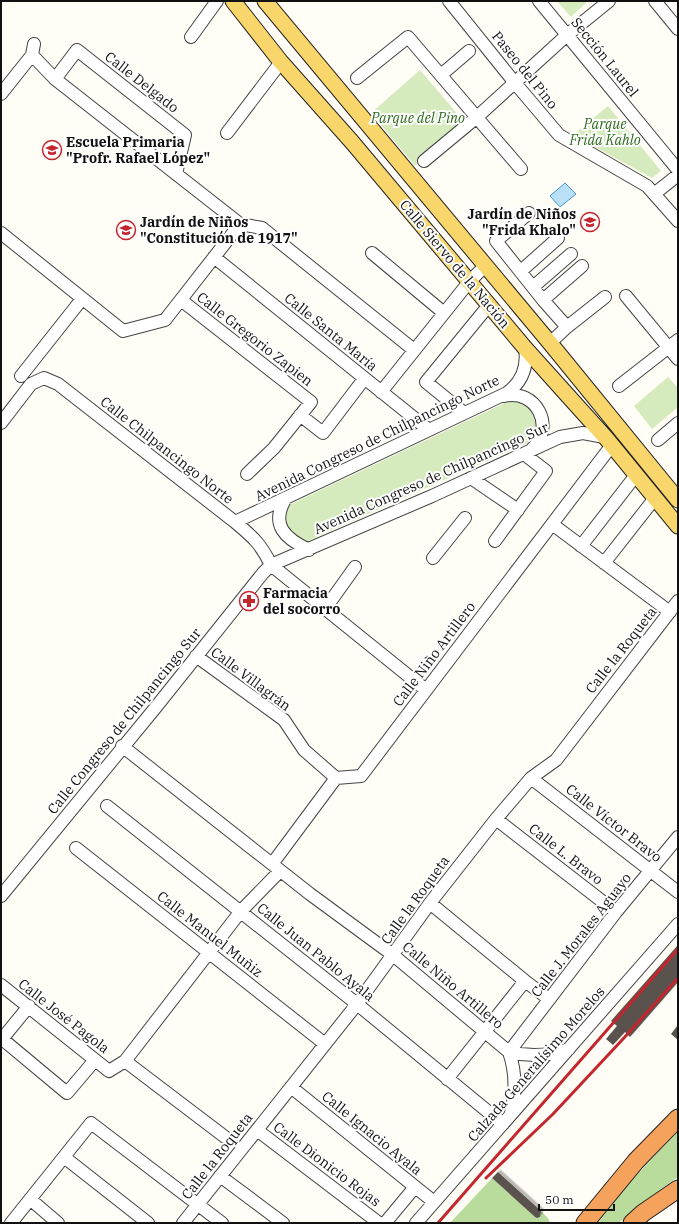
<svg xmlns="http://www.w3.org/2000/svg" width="679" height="1224" font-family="'IBM Plex Serif',serif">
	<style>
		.green { fill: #d5ebbd }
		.forest { fill: #b9dc9c }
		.water { fill: #b9e0f7; stroke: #3f96cf }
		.building { fill: #5a524d; filter: url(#shadow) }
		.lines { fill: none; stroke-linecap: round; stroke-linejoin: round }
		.minor-casing { stroke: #444; stroke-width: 14 }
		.major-casing { stroke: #222; stroke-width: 17 }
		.highway-casing { stroke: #222; stroke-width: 19 }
		.minor { stroke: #fff; stroke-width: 12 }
		.major { stroke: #f9d66b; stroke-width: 15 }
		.highway { stroke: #f5a25d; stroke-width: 17 }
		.rail { stroke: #c4262e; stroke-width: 3 }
		.labels { text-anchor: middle; stroke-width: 4; stroke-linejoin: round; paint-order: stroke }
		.street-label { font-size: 14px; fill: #111; stroke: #fff }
		.park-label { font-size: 14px; font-style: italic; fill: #2f6b1f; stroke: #fff }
		.poi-label { font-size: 14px; font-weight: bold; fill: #111; stroke: #fff; text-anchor: start }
	</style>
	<defs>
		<filter id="shadow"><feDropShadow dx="2.5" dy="-2.5" stdDeviation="0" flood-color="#0004"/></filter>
	</defs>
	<rect width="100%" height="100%" fill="#fffdf5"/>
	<path class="green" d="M557 1H588L571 17Z
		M420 70 466 124 415 166 371 113Z
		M608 106 661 171 652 178 573 135Z
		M668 377 678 388V407L652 429 634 406Z
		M513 399 531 402 540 412 536 439 303 543 284 528 287 506Z"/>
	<path class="forest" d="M678 1131V1177L647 1199 619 1223H598L629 1183Z
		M492 1178 535 1217 537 1218 540 1217 541 1211 548 1218 550 1223H450Z"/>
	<path class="water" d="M565 183 576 194 560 207 550 196Z"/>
	<path class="building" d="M678 945V982L630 1037 625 1032 613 1045 606 1039 617 1026 611 1021Z
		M678 1025V1040L671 1034Z
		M498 1172 541 1211 540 1217 537 1218 535 1217 492 1178Z"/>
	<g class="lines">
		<g class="minor-casing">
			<path id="minor" d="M449 1 515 83 559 135 647 186 678 221
				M539 1 678 170
				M655 1 678 29
				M191 37 217 1
				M32 55 55 79 240 224 262 228 414 350
				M441 75 469 51
				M357 78 408 37 521 169
				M55 79 77 50 185 135 176 174
				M1 94 32 55 34 44
				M227 133 281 62
				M424 161 477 117 567 35 609 1
				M654 194 678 175
				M529 213 496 241 543 300 567 327 550 343
				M1 233 123 331 165 320 240 224
				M372 253 444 313
				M214 257 429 430
				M521 271 558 238
				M533 287 571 254
				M626 296 678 359
				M181 300 311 402 274 448 247 474
				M543 300 582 266
				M567 327 605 297
				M21 376 82 299
				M619 386 678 340
				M381 392 469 282 485 266
				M504 396C536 388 556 427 532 449
				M464 413 426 382 489 305
				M300 415 323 433 364 379
				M1 423 31 384 44 378 58 384 235 522C253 537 261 544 271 565L426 690
				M658 440 678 423
				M471 478 518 510
				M286 498C269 525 286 539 309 550
				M235 522 507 393C522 382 528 367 525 348
				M552 524 670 612
				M495 541 546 471 524 454
				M581 546 636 475
				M433 558 465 518
				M604 563 655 498
				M325 609 355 567
				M196 656 284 720 304 750 336 778
				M122 746 310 894 393 955 509 1052C530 1057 549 1056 569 1049
				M531 778 678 892
				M107 806 357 1004 503 1124
				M496 819 616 912
				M76 848 325 1044
				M272 864 336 778 361 776 612 445
				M1 896 156 707 263 573 271 565 432 496 560 437 583 433 599 436 606 438
				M430 903 525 981 549 999
				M1 985 109 1071 125 1061 241 911 280 871
				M1 1038 67 1093 95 1060
				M2 1039 29 1006
				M509 1052 616 912 678 837
				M509 1052C516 1072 516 1092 511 1113
				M125 1061 225 1137
				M447 1079 525 981
				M291 1087 434 1202
				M257 1130 379 1223
				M64 1157 148 1223
				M220 1176 283 1223
				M30 1199 58 1223
				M11 1223 91 1123 222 1223
				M183 1223 357 1004 430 903 496 819 531 778 556 760 678 601
				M385 1223 415 1187
				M416 1223 678 924"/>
		</g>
		<g class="major-casing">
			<path id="major" d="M233 1 281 62 352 142 525 348 606 438 678 526
				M265 1 550 343 678 500"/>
		</g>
		<g class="highway-casing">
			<path id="highway" d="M585 1223 636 1161 678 1118
				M632 1223 643 1213 678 1189"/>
		</g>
		<use href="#minor" class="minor"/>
		<use href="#major" class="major"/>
		<use href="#highway" class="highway"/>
		<path class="rail" d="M486 1178 553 1114 623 1039 678 978
			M438 1223 678 949"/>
	</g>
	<defs>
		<g id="school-ring" transform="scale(1)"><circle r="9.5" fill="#fff" stroke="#c4262e" stroke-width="1.5"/><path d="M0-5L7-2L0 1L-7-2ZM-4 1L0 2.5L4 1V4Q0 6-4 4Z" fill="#c4262e"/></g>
		<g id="pharmacy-ring" transform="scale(1)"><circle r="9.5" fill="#fff" stroke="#c4262e" stroke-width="1.5"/><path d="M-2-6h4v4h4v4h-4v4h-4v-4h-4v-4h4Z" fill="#c4262e"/></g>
	</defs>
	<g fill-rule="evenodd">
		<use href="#school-ring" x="52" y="150"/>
		<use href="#school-ring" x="590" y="222"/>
		<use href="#school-ring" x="126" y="230"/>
		<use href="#pharmacy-ring" x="249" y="601"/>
	</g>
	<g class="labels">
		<g class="street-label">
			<text transform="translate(605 57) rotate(51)" y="5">Sección Laurel</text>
			<text transform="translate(525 70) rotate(51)" y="5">Paseo del Pino</text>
			<text transform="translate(142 82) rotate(38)" y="5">Calle Delgado</text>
			<text transform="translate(455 264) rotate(50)" y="5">Calle Siervo de la Nación</text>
			<text transform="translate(331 332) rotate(39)" y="5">Calle Santa María</text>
			<text transform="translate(255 339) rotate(38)" y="5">Calle Gregorio Zapien</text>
			<text transform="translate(377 438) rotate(-26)" y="5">Avenida Congreso de Chilpancingo Norte</text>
			<text transform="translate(167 450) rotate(38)" y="5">Calle Chilpancingo Norte</text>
			<text transform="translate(431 478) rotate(-24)" y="5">Avenida Congreso de Chilpancingo Sur</text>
			<text transform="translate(621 650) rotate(-52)" y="5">Calle la Roqueta</text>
			<text transform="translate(434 654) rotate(-53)" y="5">Calle Niño Artillero</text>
			<text transform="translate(251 679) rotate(37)" y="5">Calle Villagrán</text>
			<text transform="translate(124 721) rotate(-51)" y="5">Calle Congreso de Chilpancingo Sur</text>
			<text transform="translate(614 823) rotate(38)" y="5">Calle Víctor Bravo</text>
			<text transform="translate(566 854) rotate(38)" y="5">Calle L. Bravo</text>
			<text transform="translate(415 900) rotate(-54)" y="5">Calle la Roqueta</text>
			<text transform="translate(210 934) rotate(38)" y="5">Calle Manuel Muñiz</text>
			<text transform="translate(581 935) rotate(-52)" y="5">Calle J. Morales Aguayo</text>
			<text transform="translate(316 952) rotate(39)" y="5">Calle Juan Pablo Ayala</text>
			<text transform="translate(453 985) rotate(40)" y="5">Calle Niño Artillero</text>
			<text transform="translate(64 1016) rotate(38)" y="5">Calle José Pagola</text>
			<text transform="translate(536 1064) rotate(-49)" y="5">Calzada Generalísimo Morelos</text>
			<text transform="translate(372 1133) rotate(39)" y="5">Calle Ignacio Ayala</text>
			<text transform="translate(217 1156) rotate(-52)" y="5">Calle la Roqueta</text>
			<text transform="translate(327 1164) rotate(37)" y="5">Calle Dionicio Rojas</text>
		</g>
		<g class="park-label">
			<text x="418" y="123">Parque del Pino</text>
			<text x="605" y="129">Parque<tspan x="605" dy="16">Frida Kahlo</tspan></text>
		</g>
		<g class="poi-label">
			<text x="66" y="147">Escuela Primaria<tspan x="66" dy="16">"Profr. Rafael López"</tspan></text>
			<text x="576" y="219" text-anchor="end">Jardín de Niños<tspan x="576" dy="16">"Frida Khalo"</tspan></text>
			<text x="140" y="227">Jardín de Niños<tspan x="140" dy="16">"Constitución de 1917"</tspan></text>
			<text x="263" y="598">Farmacia<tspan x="263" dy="16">del socorro</tspan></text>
		</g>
	</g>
	<rect width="679" height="1224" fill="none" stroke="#111111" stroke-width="4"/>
	<path d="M539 1204v6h75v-6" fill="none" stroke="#111111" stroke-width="2"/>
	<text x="545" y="1204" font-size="12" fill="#111111" stroke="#ffffff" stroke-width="3" paint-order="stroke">50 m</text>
</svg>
